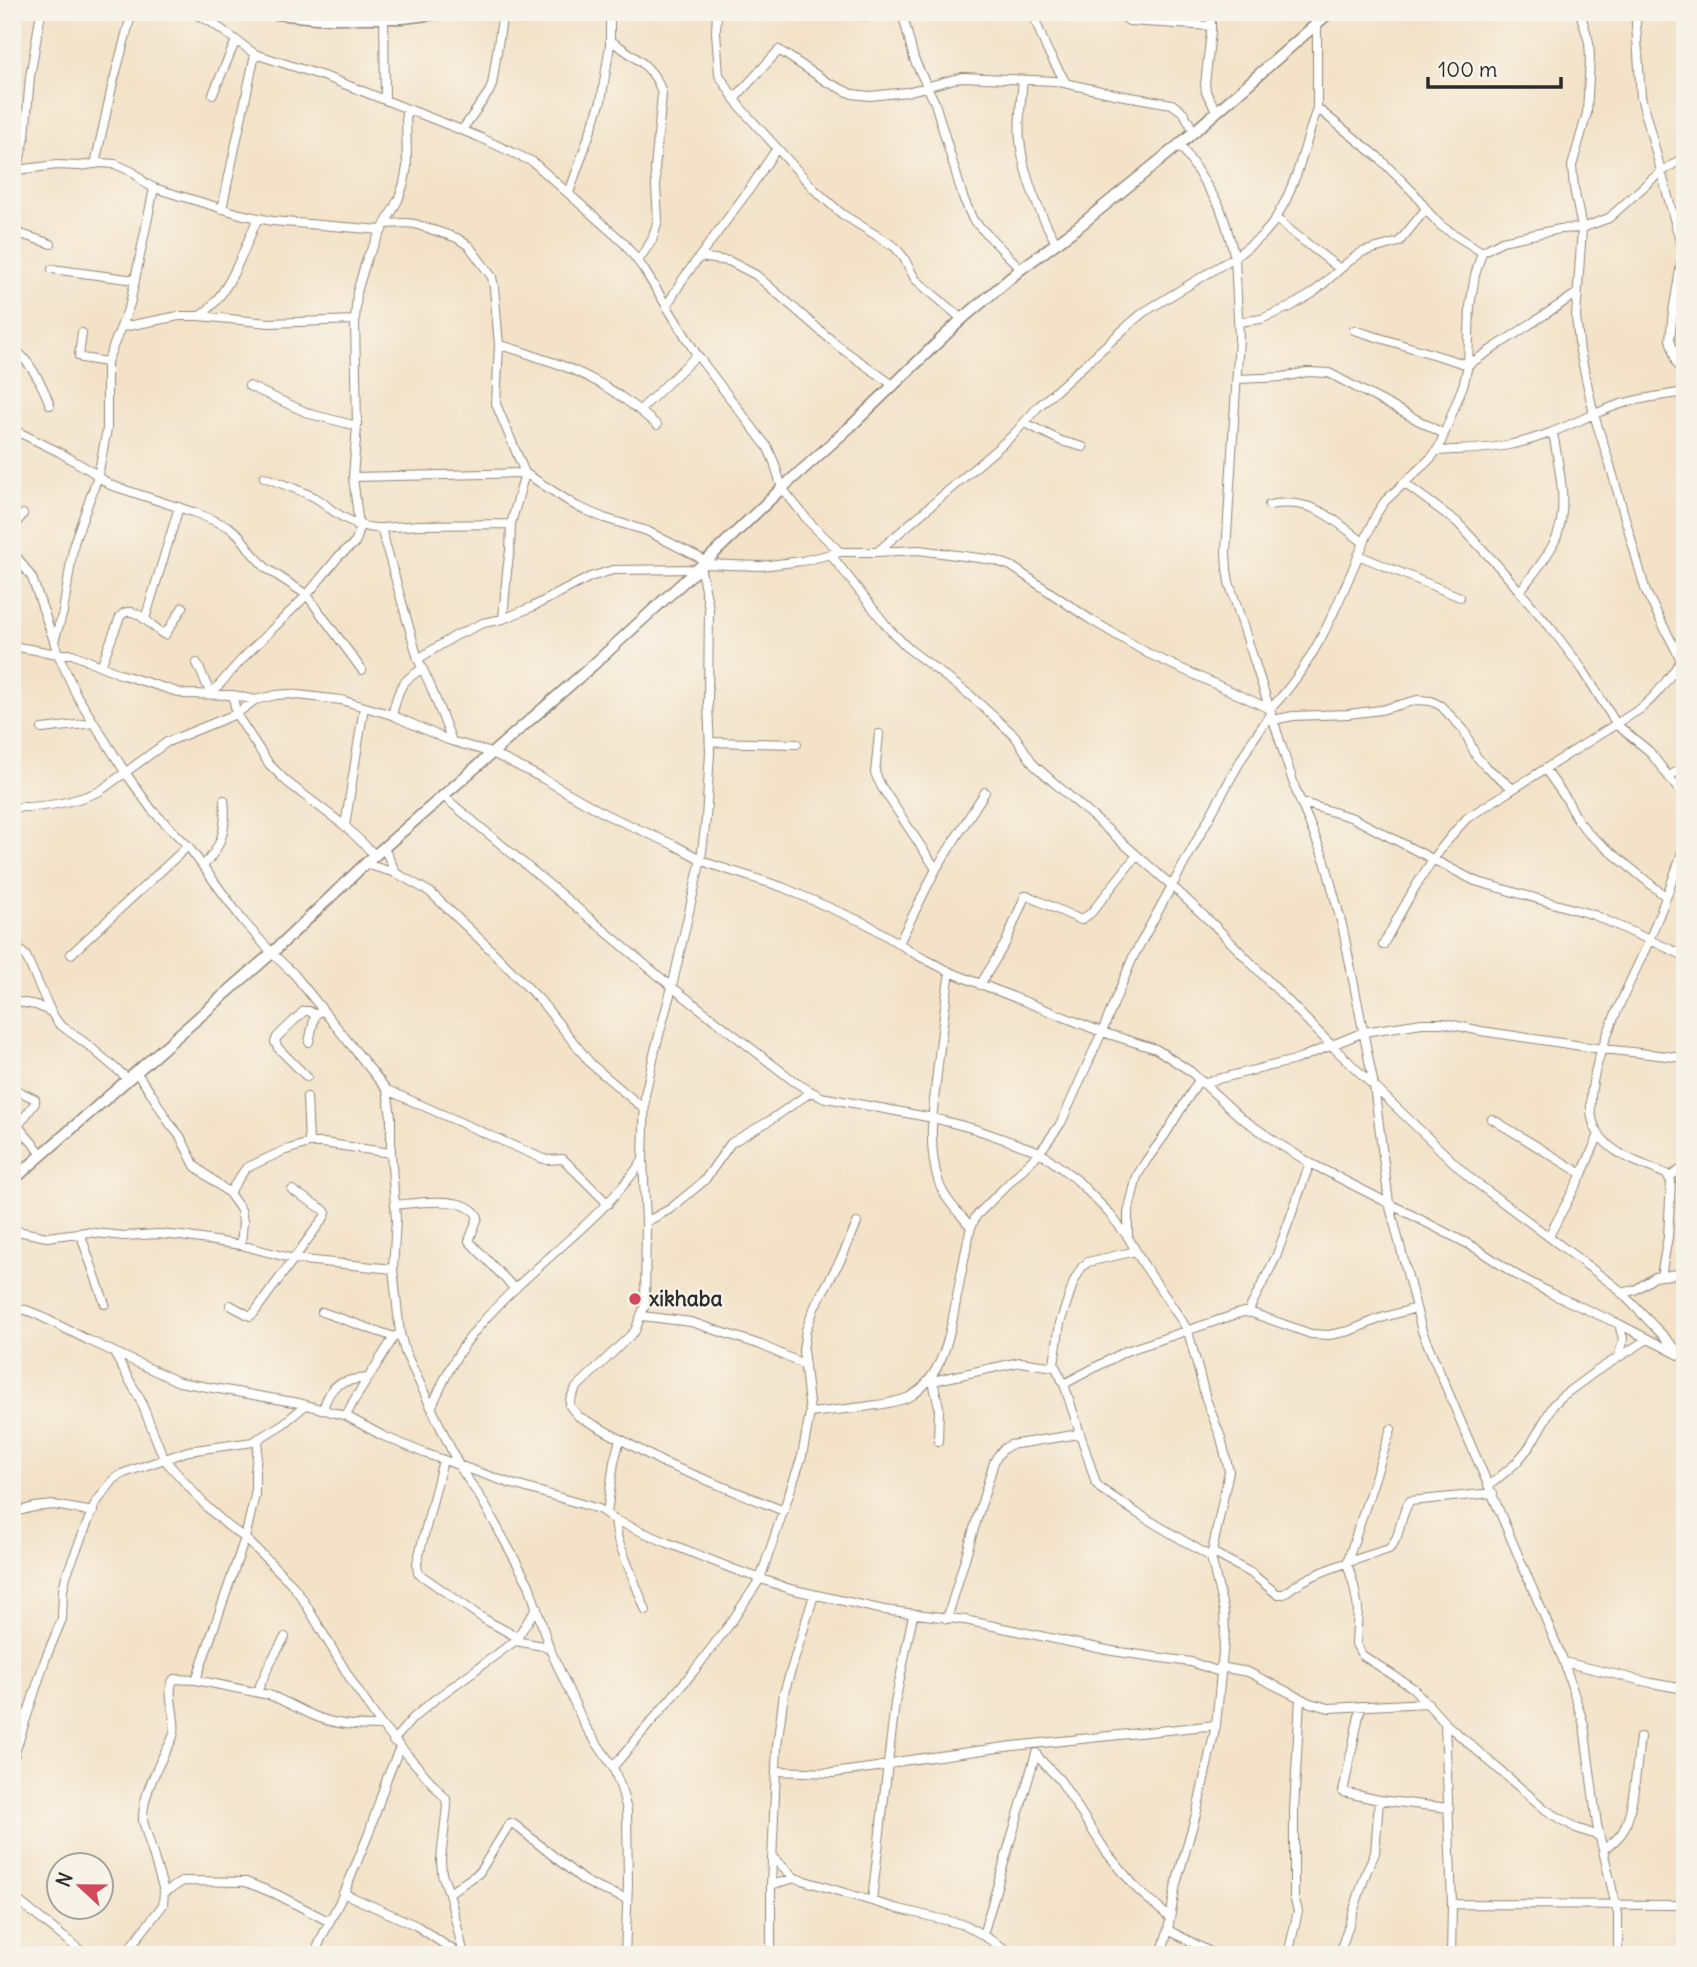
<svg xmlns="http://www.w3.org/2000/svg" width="1697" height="1967" font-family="Delius,sans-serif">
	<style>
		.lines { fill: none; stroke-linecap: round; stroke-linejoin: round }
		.minor-casing { stroke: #8f8679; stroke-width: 10 }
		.tertiary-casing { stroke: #8f8679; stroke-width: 13 }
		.minor { stroke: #fff; stroke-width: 8 }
		.tertiary { stroke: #fff; stroke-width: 10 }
		.poi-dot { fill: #d1495b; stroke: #f7f3e8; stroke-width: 2.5 }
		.labels { text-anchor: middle; stroke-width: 5; stroke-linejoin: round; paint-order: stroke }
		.poi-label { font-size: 21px; font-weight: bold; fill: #2b2b2b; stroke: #f7f3e8; text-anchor: start }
	</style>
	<rect width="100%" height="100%" fill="#f7f3e8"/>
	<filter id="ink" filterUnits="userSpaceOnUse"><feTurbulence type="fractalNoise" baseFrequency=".0143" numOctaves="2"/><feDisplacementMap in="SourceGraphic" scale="14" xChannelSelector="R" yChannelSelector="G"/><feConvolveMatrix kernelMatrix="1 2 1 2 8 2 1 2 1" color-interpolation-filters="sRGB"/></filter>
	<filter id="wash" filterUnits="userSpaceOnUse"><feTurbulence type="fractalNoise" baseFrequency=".00686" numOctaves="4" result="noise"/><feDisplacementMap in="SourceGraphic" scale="28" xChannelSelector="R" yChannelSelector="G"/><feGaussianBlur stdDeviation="1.57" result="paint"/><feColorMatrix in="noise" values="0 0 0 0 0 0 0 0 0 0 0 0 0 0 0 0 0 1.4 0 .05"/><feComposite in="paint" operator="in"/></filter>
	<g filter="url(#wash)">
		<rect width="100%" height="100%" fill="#f3e2c7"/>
	</g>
	<g filter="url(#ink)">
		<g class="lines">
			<g class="minor-casing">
				<path id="minor" d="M191 12 211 22 255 54 329 78 479 137 533 162 624 243 643 268 697 355 768 448 774 462 782 488 810 523 840 552
					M384 12 385 99
					M717 12 716 32 719 75 740 107 815 190 842 214 895 247 904 258 915 279 962 319
					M855 12 865 16 870 15 871 12
					M902 12 914 59 935 103 963 197 973 220 1021 269
					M1032 12 1047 50 1066 83
					M1116 12 1129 21 1211 26
					M1211 12V32L1205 84 1206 92 1217 112
					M1580 12 1589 42 1590 58 1587 113 1572 166 1574 188 1582 228 1576 317 1580 351 1594 415 1610 465 1646 592 1681 660
					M1637 12 1636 24 1641 97 1683 252 1673 312 1670 339 1676 362 1685 378
					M610 40C631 55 656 67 662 94L655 169 658 220 652 240 638 261
					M1023 80C1021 100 1018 120 1020 140 1024 178 1038 210 1056 243
					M213 94 236 40
					M734 99 779 50 827 82 852 94 870 96 907 92 962 77 1055 81 1119 95 1172 104 1184 113 1194 132
					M1317 108 1377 156 1415 194 1429 213 1441 226 1482 252
					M462 130 489 92 492 85 503 12
					M12 133 25 137
					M1180 144 1219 205 1226 225 1235 257 1239 338 1226 552 1227 569 1229 582 1295 788 1325 861 1343 929 1374 1086 1389 1203 1422 1331 1564 1662 1584 1725 1597 1825 1618 1914V1955
					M95 164 112 87 132 12
					M17 170 57 165 79 166 101 163 115 164 133 172 145 183 154 188 240 214 272 221 381 230
					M154 188 130 304 107 362V429L98 476 74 543 63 612 54 641 58 654 77 696 125 772 152 810 188 846 244 922 272 953 294 974 387 1090 391 1117V1153L396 1219 393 1269 400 1333 405 1352 459 1466 482 1500 529 1585 549 1647
					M12 190 25 137 30 77 41 12
					M569 193 601 101 610 45V12
					M222 209 255 54
					M1276 218 1292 232 1340 269
					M385 224 406 223 415 224 457 238 469 246 492 277 494 288 499 345 496 404 525 473 576 506 604 518 647 531 706 561
					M12 231 51 244
					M699 257 729 261 756 275 838 346 893 385
					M52 269 135 280
					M667 305 683 279 751 187 777 148
					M200 316C230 295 243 250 258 218
					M1238 322 1261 319 1290 307 1313 293 1348 262 1362 252 1399 242 1426 209
					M122 327 179 316H200L269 323 355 320
					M1354 330 1468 365 1576 294
					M82 333 79 356 82 358 107 362
					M499 345C513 348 526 353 540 358 587 372 620 393 657 425
					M12 346C30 362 42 383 50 405
					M1237 379 1283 377 1307 372 1329 373 1444 434
					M249 386 310 414 357 426
					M640 410 697 355
					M1025 423 1061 441 1083 447
					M12 429 59 452 91 471 110 485 196 513 229 527 239 535 253 554 266 568 307 595 362 670
					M1437 451C1462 449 1488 450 1513 444 1549 437 1581 418 1615 406 1637 398 1662 396 1685 392
					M264 477C281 484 299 489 316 498 321 501 325 504 329 508 344 519 362 529 381 528L418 659 430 685 452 741
					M353 477 525 473
					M1404 483 1457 522 1499 567 1550 627 1583 670 1617 725 1649 751 1685 798
					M1269 505C1314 498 1330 517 1363 542
					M381 528 419 525 511 524
					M12 529 23 514
					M12 550 32 578 54 641
					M877 552 1013 435 1038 407 1132 322 1144 312 1235 257 1262 236 1273 223 1286 200 1297 173 1317 108V23
					M831 555 890 630 909 649 971 696 1015 736 1034 765 1171 885 1215 926 1332 1046 1470 1178 1616 1287 1679 1352
					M1358 555 1460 597
					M703 564 761 566 802 561 840 552H877L919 550 994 560 1011 566 1091 620 1149 654 1270 709C1324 655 1346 580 1377 513L1385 501 1432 457 1439 447 1464 383 1468 365 1470 306 1475 275 1482 252 1502 241 1560 229 1582 228 1609 218 1652 179 1685 156
					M700 566 709 608 708 703 710 752 706 819 701 859 672 987 655 1050 645 1095 643 1160 646 1222 645 1305 635 1331 576 1388 570 1400V1406L578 1416 664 1463 784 1511
					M1520 591C1533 574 1549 556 1557 536 1569 504 1558 465 1553 432
					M145 619 179 507
					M503 619 507 571 510 550 511 524 525 473
					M12 646 58 654H72L120 674 184 694 233 695 255 700 276 695 289 694 341 700 392 715 448 740 492 753 542 778 607 815 674 845 710 864 782 887 867 924 919 956 950 972 1102 1032 1156 1049 1190 1071 1240 1117 1279 1144 1310 1163 1474 1247 1518 1276 1552 1294 1619 1324 1685 1358
					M418 659 455 636 483 623 503 619 532 607 590 577 613 570 697 569
					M197 663 211 694 244 657 307 595 339 556 355 543 358 535 359 525 353 477 357 426 355 320 357 292 367 258 398 200 404 183 407 167 406 109
					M101 666 120 617C132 600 153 629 165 635L183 607
					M233 695 236 714 269 764 287 782 345 826 375 855
					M392 715C399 690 398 683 422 669
					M1273 720 1293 716 1348 714 1381 710 1417 700 1431 701 1441 706 1464 730 1476 756 1485 766 1512 788
					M42 729 94 723
					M879 734 875 773 881 786 936 869
					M710 742 797 744
					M1545 769 1567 800 1577 819 1589 834 1665 896
					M1669 777 1685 765
					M443 796 672 987 795 1082 821 1097 933 1118 975 1129 1040 1152 1077 1180 1108 1212 1128 1237 1142 1262 1182 1321 1188 1331 1206 1399 1221 1438 1229 1471 1211 1557 1224 1612 1225 1631 1216 1725 1197 1811 1176 1884 1168 1930 1161 1955
					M1300 802 1353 818 1475 881 1594 915 1685 956
					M12 807C42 808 72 803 100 791L167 742 236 714 255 700
					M345 826 364 707
					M384 848 396 873
					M365 864 396 873 430 892 488 947 539 999 591 1064 644 1109
					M203 866C222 847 227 827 224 800
					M12 943 26 956 51 1012 59 1024 88 1045 128 1079
					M899 943 936 869 985 792
					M1383 945C1409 897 1429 858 1467 818L1640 709C1658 695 1669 677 1683 658
					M71 954 188 846
					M950 972C945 1003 942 1033 938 1064 934 1104 926 1144 939 1183 945 1200 960 1214 971 1227
					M980 985 1006 942 1025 896H1028L1081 920 1091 913 1137 855
					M12 1001 36 1005 51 1012
					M309 1042 315 1015 318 1013
					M136 1072 151 1093 170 1124 180 1136 195 1166 229 1193 241 1210 243 1222 241 1245
					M307 1077 278 1048 275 1042 277 1037 304 1011H309L315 1015
					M1202 1083 1295 1060 1364 1032 1422 1023H1444L1481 1031 1595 1048 1685 1058
					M12 1088 35 1099V1103L18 1126 42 1154
					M387 1090 541 1158 547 1160 563 1159 608 1204
					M307 1097 309 1143
					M1492 1119 1582 1174
					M1669 1177 1680 1170 1685 1171
					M229 1193 246 1168 283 1151 309 1143H323L391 1153
					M395 1205C416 1203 467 1194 478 1217L469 1241 515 1289
					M646 1222 670 1209 704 1181 731 1143 769 1121 811 1092
					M12 1230 47 1237 86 1232 124 1236 158 1234 181 1236 241 1245 294 1259 393 1269
					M80 1233 105 1304
					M1128 1236V1213L1137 1176 1146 1161 1165 1135 1199 1080
					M1549 1236 1582 1174 1599 1134
					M1136 1251 1088 1262 1082 1267 1074 1281 1060 1323 1054 1364 1064 1384 1096 1483 1101 1489 1137 1513 1211 1557
					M1661 1276 1668 1237 1671 1181 1666 1174C1642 1163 1614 1157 1598 1133 1570 1091 1630 985 1648 943 1661 910 1675 877 1685 843
					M1621 1293 1635 1290 1655 1277 1685 1273
					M230 1305 250 1316 254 1313 325 1216 326 1213 324 1210 292 1190
					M12 1309 26 1310 36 1314 88 1340 179 1382 299 1403 346 1416 383 1436 424 1453 509 1483 599 1509 615 1520 668 1543 733 1569 790 1589 884 1610 965 1620 1112 1651 1191 1662 1220 1672
					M322 1312 394 1337
					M1248 1312 1276 1257 1310 1163
					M642 1316 691 1322 761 1345 805 1365
					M1619 1324 1623 1339 1619 1356
					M114 1353 140 1399 164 1459 207 1507 228 1526 245 1538 290 1582 302 1598 354 1685 382 1726 446 1799 447 1806 441 1859 442 1874 449 1893 464 1955
					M933 1381 939 1407 938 1441
					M928 1382 1020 1362 1055 1367
					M1064 1384 1126 1351 1243 1312 1252 1313 1311 1334 1329 1335 1349 1331 1381 1318 1416 1308
					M432 1406C443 1382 454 1357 471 1336 522 1271 596 1228 643 1160
					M323 1409C332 1380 342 1381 369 1378
					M810 1413C833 1410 893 1406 911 1396 946 1374 951 1327 958 1291 962 1270 966 1248 971 1227L976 1216 1040 1152 1061 1123 1102 1032 1133 957 1232 776 1252 741 1271 714
					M346 1416 353 1402 394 1337 400 1333
					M1391 1429 1347 1563 1354 1586 1358 1609 1356 1644 1362 1655 1413 1688 1445 1723 1546 1810 1576 1828 1599 1836
					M443 1460 417 1563 418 1573 484 1619 517 1637
					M1490 1485 1516 1463 1530 1446 1554 1404 1561 1397 1595 1372 1648 1339
					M12 1513 34 1507 54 1505 93 1512
					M607 1513 614 1462 620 1439
					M615 1520 618 1540 646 1611
					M1212 1552 1251 1573 1277 1594H1284C1305 1574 1361 1558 1389 1549 1402 1536 1399 1515 1410 1501L1493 1493
					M947 1619 994 1462C999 1454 1001 1449 1010 1445L1080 1434
					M515 1641 549 1647 585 1726 613 1767 621 1788 627 1810 628 1884 625 1955
					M1564 1662 1651 1683 1685 1689
					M1220 1667 1248 1672 1310 1703 1329 1708 1428 1703
					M196 1680 245 1538 255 1495V1472L259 1438
					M257 1692 270 1663 285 1637
					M1361 1706 1343 1792 1379 1800 1449 1808
					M1445 1723 1452 1904 1451 1955
					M393 1741 412 1719 434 1700 515 1641 537 1607
					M1036 1755 1060 1780 1107 1853 1137 1889 1170 1918
					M12 1762 45 1660 62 1619 63 1590 66 1576 95 1504 114 1479 124 1473 188 1451 253 1442 283 1424 306 1405
					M613 1767 694 1671 732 1621 760 1579 802 1456 810 1413 803 1350 806 1330 815 1306 842 1257 857 1223
					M776 1771 833 1773 877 1767 902 1761 1013 1746 1216 1725
					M1603 1850C1610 1844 1619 1839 1623 1831 1634 1812 1637 1760 1640 1737
					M772 1857 795 1878 895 1908 966 1925 1015 1955
					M771 1885 795 1878
					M164 1893 183 1881 246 1882 278 1895 328 1921
					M343 1893 417 1926 460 1955
					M449 1893 479 1873 510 1823 515 1825 583 1880 598 1888 627 1899
					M12 1896 86 1955
					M872 1901 895 1703 913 1615
					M1452 1904 1685 1905
					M1168 1930 1216 1955
					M983 1935 1036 1753
					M124 1955 163 1905 164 1891 143 1821C142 1800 153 1777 162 1758 166 1750 172 1742 174 1733 177 1717 165 1691 174 1679L196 1680 269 1695C283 1700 296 1708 310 1714 333 1725 356 1726 382 1726
					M315 1955 320 1941 345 1891 369 1833 387 1778 400 1747
					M771 1955V1885L777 1746 784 1693 814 1595
					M1288 1955 1298 1911 1294 1897V1811L1300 1698
					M1339 1955 1366 1873 1375 1853 1379 1800"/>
			</g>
			<g class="tertiary-casing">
				<path id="tertiary" d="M259 12 316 18H403L451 12
					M12 1181 272 953 365 864 593 665 703 564 782 488 850 427 962 319 1021 269 1078 227 1180 144 1330 12"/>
			</g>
			<use href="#minor" class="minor"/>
			<use href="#tertiary" class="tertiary"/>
		</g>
	</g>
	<circle class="poi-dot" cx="635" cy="1299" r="7"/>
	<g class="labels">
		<g class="poi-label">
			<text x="649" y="1306">xikhaba</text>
		</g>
	</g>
	<rect width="1697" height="1967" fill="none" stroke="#f7f3e8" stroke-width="42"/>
	<g transform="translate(80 1886) rotate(292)"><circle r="33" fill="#f7f3e8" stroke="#a5a39c" stroke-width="2"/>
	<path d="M0-5L12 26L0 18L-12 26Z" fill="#d1495b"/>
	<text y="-10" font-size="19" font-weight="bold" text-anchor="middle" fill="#2b2b2b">N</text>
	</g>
	<path d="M1428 77v10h133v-10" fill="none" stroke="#2b2b2b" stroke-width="3.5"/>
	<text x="1438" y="77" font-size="21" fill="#2b2b2b" stroke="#f7f3e8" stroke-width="5" paint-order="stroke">100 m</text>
</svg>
